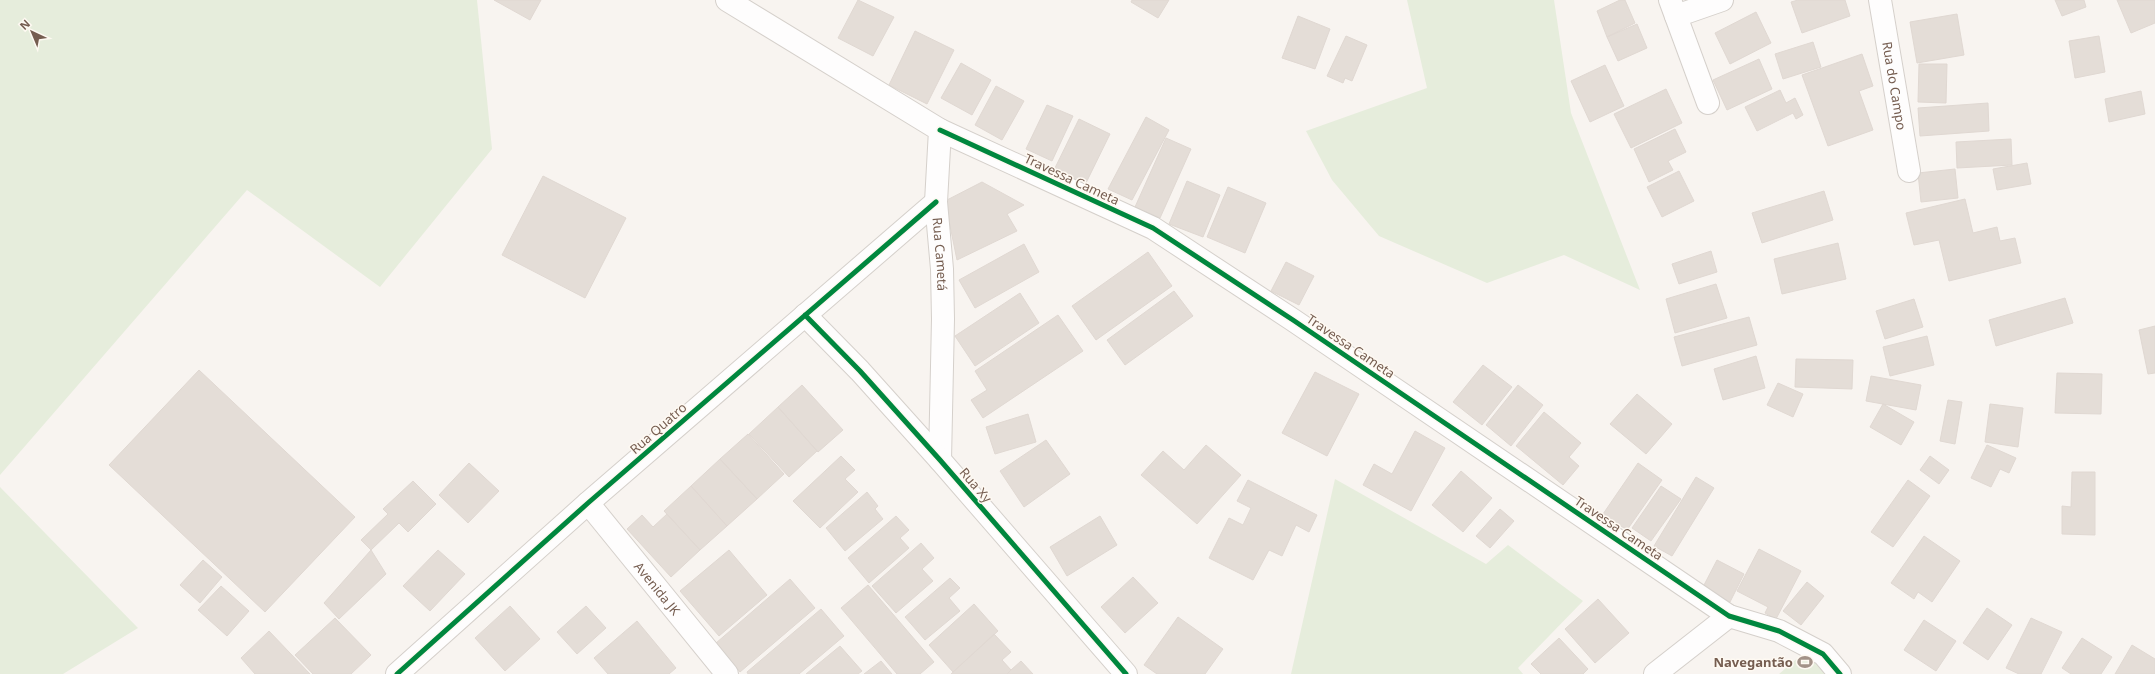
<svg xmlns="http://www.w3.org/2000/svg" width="2155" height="674" font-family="'Noto Sans',sans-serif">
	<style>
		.green { fill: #e6eddc }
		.building { fill: #e4ddd7; stroke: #e0d8d2 }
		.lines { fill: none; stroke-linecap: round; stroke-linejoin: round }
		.minor-casing { stroke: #d5d0cb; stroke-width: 24 }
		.minor { stroke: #fefdfd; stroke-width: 22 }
		.cycleway-casing { stroke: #fef9f2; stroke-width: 8 }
		.cycleway { stroke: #00873e; stroke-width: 5 }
		.labels { text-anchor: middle; stroke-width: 3; stroke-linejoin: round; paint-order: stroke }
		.street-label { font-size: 13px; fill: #755d50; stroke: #fef9f2 }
		.poi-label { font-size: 13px; font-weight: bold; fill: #755d50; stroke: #fef9f2; text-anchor: end }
	</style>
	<rect width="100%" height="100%" fill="#f8f4f0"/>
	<path class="green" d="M0 0H477L492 149 380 287 247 190 0 475Z
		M1407 0H1554L1571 113 1640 290 1564 255 1487 283 1379 236 1332 180 1306 131 1427 88Z
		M1335 479 1486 564 1508 545 1583 601 1518 668 1523 674H1291Z
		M0 487 138 628 63 674H0Z
		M1807 650 1828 674H1779Z"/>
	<path class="building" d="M494 0H541L530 20Z
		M858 0 894 17 873 56 838 38Z
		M1132 0H1169L1158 18 1131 2Z
		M1620 0H1625L1635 23 1607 37 1597 11Z
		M1798 0H1845L1850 16 1802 33 1791 2Z
		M2055 0H2084L2086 7 2062 16Z
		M2117 0H2155V23L2131 33Z
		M1756 12 1771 43 1730 64 1715 33Z
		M1957 14 1964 55 1917 63 1910 22Z
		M1298 16 1330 29 1315 69 1282 58Z
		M1637 24 1647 48 1618 61 1607 37Z
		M915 31 954 50 927 104 889 85Z
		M1346 36 1367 45 1352 81 1345 78 1343 83 1327 76Z
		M2099 36 2105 72 2075 78 2069 41Z
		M1813 42 1821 67 1783 79 1775 54Z
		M1862 54 1873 86 1859 91 1873 130 1828 146 1802 75Z
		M1759 59 1772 89 1727 110 1713 80Z
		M961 63 991 80 972 115 941 98Z
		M1919 64H1947L1946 103 1918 102Z
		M1605 65 1624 106 1590 122 1571 81Z
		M996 86 1024 101 1002 140 975 125Z
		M1666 89 1682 123 1631 148 1614 114Z
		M1780 90 1786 103 1795 98 1803 115 1796 119 1793 113 1757 131 1745 107Z
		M2141 91 2145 114 2109 122 2105 99Z
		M1988 103 1989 131 1920 136 1918 108Z
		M1047 105 1073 116 1052 161 1026 149Z
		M1146 117 1169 130 1132 200 1108 189Z
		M1079 119 1110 134 1084 187 1053 172Z
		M1675 129 1686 152 1668 161 1673 170 1649 182 1634 149Z
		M1166 138 1191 149 1160 218 1135 207Z
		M2011 139 2012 165 1957 168 1956 142Z
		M2027 163 2031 184 1997 190 1993 169Z
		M1955 169 1958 198 1921 202 1918 173Z
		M1679 171 1694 201 1662 217 1647 187Z
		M543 176 626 218 585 298 502 255Z
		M1187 181 1220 195 1203 237 1169 224Z
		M982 182 1024 205 1007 214 1017 231 957 260 945 201Z
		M1228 187 1266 203 1245 253 1207 237Z
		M1824 191 1833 220 1762 243 1752 213Z
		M1965 199 1973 233 1997 227 2000 241 2015 238 2021 263 1949 281 1939 240 1914 245 1906 213Z
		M1838 243 1846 279 1782 294 1774 259Z
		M1024 244 1039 272 975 308 959 280Z
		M1711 251 1717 272 1679 284 1672 264Z
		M1148 252 1172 286 1096 340 1072 306Z
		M1286 262 1314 276 1299 305 1271 291Z
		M1716 284 1727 318 1675 333 1666 299Z
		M1174 291 1193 316 1125 365 1107 340Z
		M1020 293 1039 323 975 366 955 336Z
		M2065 298 2073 323 1996 346 1989 320Z
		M1914 299 1923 327 1885 339 1876 311Z
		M1058 315 1083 351 983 418 971 400 987 390 975 371Z
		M1749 317 1757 345 1682 366 1674 337Z
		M2155 326V373L2148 374 2139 330Z
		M1927 336 1934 365 1890 376 1883 347Z
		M1756 356 1765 388 1723 400 1714 369Z
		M1796 359 1853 360 1852 389 1795 387Z
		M1483 365 1512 387 1482 425 1453 402Z
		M199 370 355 517 265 612 109 465Z
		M1315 372 1359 394 1327 456 1282 433Z
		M2057 373 2102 374 2101 414 2055 413Z
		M1871 376 1921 385 1916 410 1866 401Z
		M1778 383 1803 394 1793 417 1767 405Z
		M802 385 843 430 818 452 778 407Z
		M1518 385 1543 405 1511 446 1486 425Z
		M1637 394 1672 424 1646 454 1610 424Z
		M1948 400 1962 402 1955 444 1940 441Z
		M1883 404 1914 422 1901 445 1870 427Z
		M1990 404 2023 408 2018 447 1985 442Z
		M778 407 817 451 789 477 749 434Z
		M1544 412 1581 443 1569 457 1579 466 1563 485 1516 446Z
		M1028 414 1036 442 995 454 986 427Z
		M1415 431 1445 448 1411 511 1363 485 1374 464 1392 474Z
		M748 434 784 474 757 499 720 459Z
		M1046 440 1070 474 1024 507 1000 471Z
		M1206 445 1241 475 1197 524 1141 475 1163 451 1184 470Z
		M1987 445 2016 458 2009 473 2000 469 1991 487 1971 478Z
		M841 456 855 470 845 479 858 492 820 528 793 501Z
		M1930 456 1949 470 1939 484 1920 470Z
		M720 459 757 499 727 526 691 486Z
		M469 463 499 491 468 523 439 495Z
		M1638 463 1662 480 1627 530 1603 514Z
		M1461 471 1492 498 1463 532 1432 505Z
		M2072 472H2095V535L2062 534V506L2071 507Z
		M1696 477 1714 488 1672 556 1654 546Z
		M1248 480 1317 515 1309 532 1296 525 1282 556 1269 550 1253 580 1209 558 1229 518 1243 525 1251 508 1237 501Z
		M1908 480 1930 496 1893 547 1871 532Z
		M413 481 436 504 408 532 399 523 371 550 361 540 388 514 383 509Z
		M691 486 727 526 700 550 664 511Z
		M1661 486 1681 499 1651 541 1632 528Z
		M867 492 878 506 875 509 883 519 845 551 826 528Z
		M1500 509 1514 521 1490 548 1476 536Z
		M667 514 700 550 671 577 627 529 642 515 653 527Z
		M896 516 909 530 900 538 909 548 869 583 848 558Z
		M1100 516 1117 545 1067 576 1050 547Z
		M1924 536 1960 561 1932 602 1918 592 1914 599 1891 583Z
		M921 543 934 558 922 569 933 581 896 613 872 586Z
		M1759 549 1801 571 1776 619 1765 613 1768 607 1737 591Z
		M371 550 386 574 339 619 324 603Z
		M438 550 465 574 430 611 403 586Z
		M729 550 767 595 719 636 680 591Z
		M203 560 222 577 200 603 180 585Z
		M1717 560 1744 574 1730 602 1703 587Z
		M1133 577 1158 603 1125 633 1101 607Z
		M950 578 960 588 949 598 960 611 925 640 905 617Z
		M790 579 815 608 740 672 716 643Z
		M1807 582 1824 596 1801 625 1783 611Z
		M868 585 934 662 920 674H897L841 608Z
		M221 586 249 611 227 636 198 610Z
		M1598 599 1629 633 1595 663 1565 629Z
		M974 604 998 631 953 672 929 645Z
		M510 606 540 639 505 671 475 638Z
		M586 606 606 628 577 654 557 632Z
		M1987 608 2012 625 1988 660 1963 643Z
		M821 609 844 636 799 674H748L747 672Z
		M1178 617 1223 649 1205 674H1157L1144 665Z
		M335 618 371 655 351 674H313L295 655Z
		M2031 618 2062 632 2041 674H2019L2006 668Z
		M1924 620 1956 641 1936 671 1904 650Z
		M637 621 676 668 669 674H608L594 658Z
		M269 631 310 674H255L241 658Z
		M994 634 1011 652 1002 660 1011 670 1007 674H951Z
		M1559 638 1588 669 1583 674H1541L1531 664Z
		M2082 638 2112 657 2101 674H2071L2062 668Z
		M2132 645 2155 659V674H2115Z
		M840 646 862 671 858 674H806Z
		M881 661 892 674H864Z
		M1021 661 1033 674H1007L1011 670Z"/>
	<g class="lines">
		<g class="minor-casing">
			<g id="minor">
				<path id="s1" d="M727 0 940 130 936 202 942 269 943 319 940 460"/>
				<path d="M1670 0 1708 103"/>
				<path id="s2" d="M1880 0 1909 171"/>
				<path d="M1676 16 1722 0"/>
				<path d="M940 130 1153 228 1293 320 1729 616 1779 631 1823 654 1840 674"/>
				<path d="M805 315 860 371 940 460 1126 674"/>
				<path id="s3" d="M588 503 727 674"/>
				<path d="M397 674 588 503 936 202"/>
				<path d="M1655 674 1729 616"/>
			</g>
		</g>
		<use href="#minor" class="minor"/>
		<g class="cycleway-casing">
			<path id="cycleway" d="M940 130 1153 228 1293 320 1729 616 1779 631 1823 654 1840 674
				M805 315 860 371 940 460 1126 674
				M397 674 588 503 936 202"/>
		</g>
		<use href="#cycleway" class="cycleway"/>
	</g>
	<defs>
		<g id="stadium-bare" transform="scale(1.2)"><path d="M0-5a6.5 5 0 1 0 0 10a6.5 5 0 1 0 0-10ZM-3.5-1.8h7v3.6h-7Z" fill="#a39288" stroke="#fef9f2" stroke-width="2.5" paint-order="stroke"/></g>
	</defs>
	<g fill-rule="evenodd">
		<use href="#stadium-bare" x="1805" y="662"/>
	</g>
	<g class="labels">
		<g class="street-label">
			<text dy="5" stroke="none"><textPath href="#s2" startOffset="87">Rua do Campo</textPath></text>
			<text transform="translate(1072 179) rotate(25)" y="5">Travessa Cameta</text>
			<text dy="5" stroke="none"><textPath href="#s1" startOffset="374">Rua Cametá</textPath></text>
			<text transform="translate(1351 346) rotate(34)" y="5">Travessa Cameta</text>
			<text transform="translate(658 428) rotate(-41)" y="5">Rua Quatro</text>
			<text transform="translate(976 485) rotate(49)" y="5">Rua Xy</text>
			<text transform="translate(1619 528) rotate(34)" y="5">Travessa Cameta</text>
			<text dy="5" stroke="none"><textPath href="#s3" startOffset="110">Avenida JK</textPath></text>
		</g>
		<g class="poi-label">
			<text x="1793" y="667">Navegantão</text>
		</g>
	</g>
	<g transform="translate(32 32) rotate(316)" stroke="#fef9f2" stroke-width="3" paint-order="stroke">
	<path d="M0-3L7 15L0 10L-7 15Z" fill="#755d50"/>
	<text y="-6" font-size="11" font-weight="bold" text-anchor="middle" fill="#755d50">N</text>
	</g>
</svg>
